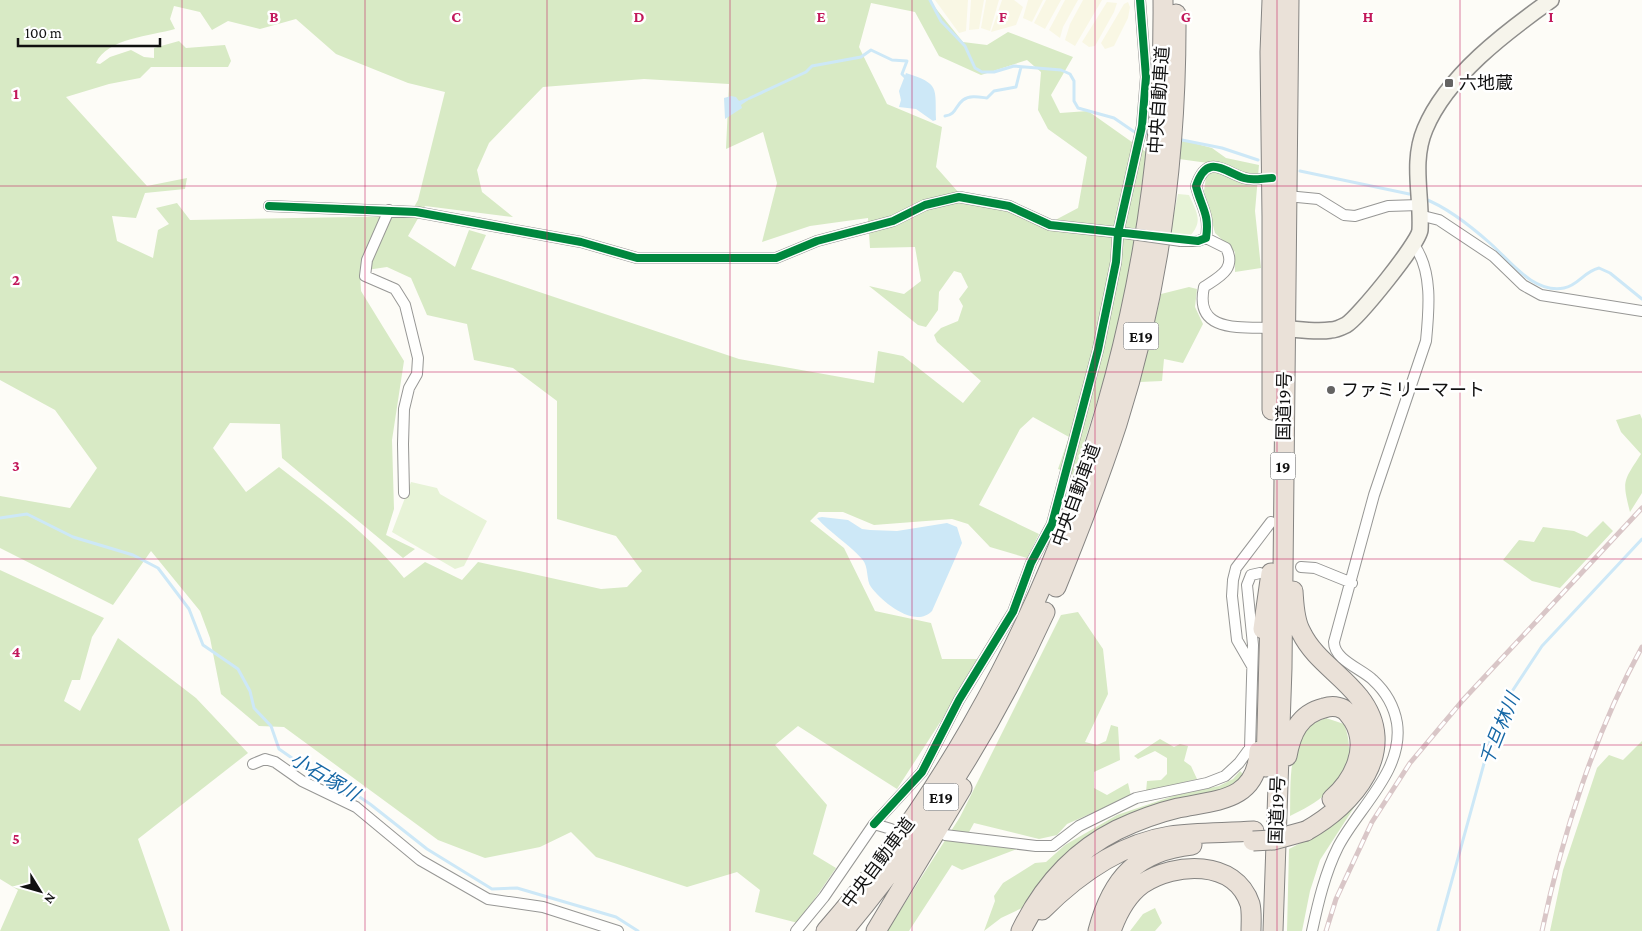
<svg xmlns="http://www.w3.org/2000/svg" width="1642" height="931" font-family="'Crimson Pro','Noto Sans JP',serif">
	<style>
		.farmland { fill: #f9f7e4 }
		.green { fill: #e7f3d7 }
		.forest { fill: #d8eac5; fill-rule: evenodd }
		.water { fill: #cde8f7 }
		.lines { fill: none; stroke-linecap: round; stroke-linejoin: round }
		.stream { stroke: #cde8f7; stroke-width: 3 }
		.street-casing { stroke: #979795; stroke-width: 12 }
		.secondary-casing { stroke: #8e8d8b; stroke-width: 18 }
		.highway-casing { stroke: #858482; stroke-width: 21 }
		.street { stroke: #fffffe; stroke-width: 10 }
		.secondary { stroke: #f6f4eb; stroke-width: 15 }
		.highway { stroke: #eae1d8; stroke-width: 19 }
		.rail-casing { stroke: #d9c6c7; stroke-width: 5 }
		.rail { stroke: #fff; stroke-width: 3; stroke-dasharray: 9; stroke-linecap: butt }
		.street-bridge-casing { stroke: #979795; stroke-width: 12; stroke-linecap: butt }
		.highway-bridge-casing { stroke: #858482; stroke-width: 21; stroke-linecap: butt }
		.street-bridge { stroke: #fffffe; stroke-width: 10 }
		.highway-bridge { stroke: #eae1d8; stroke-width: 19 }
		.cycleway-casing { stroke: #fff; stroke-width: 11 }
		.cycleway { stroke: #00873e; stroke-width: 8 }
		.grid { fill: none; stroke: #c2185b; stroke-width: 1; stroke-opacity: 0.55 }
		.poi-dot { fill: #646362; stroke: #fff; stroke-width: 2 }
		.labels { text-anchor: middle; stroke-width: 5; stroke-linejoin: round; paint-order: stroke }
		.shield { fill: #fff; stroke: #585858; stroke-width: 1 }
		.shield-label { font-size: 16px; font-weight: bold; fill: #111 }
		.poi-label { font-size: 18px; fill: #111; stroke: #fff; text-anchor: start }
		.street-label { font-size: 18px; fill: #111; stroke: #fff }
		.water-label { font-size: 19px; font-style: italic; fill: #1768a6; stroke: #fff }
		.grid-label { font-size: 16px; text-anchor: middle; font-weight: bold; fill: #c2185b; stroke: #fff; stroke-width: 5; stroke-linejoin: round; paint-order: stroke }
	</style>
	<rect width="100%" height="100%" fill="#fdfcf7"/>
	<path class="farmland" d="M935 0H968L966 31 959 33Z
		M971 0H984L979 29 969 30Z
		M986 0H999L990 31 981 28Z
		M1002 0H1014L1023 7 1016 25 991 32Z
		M1028 0H1043L1032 22 1023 18Z
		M1046 0H1061L1045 29 1034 23Z
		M1065 0H1078L1063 27 1060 38 1049 30Z
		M1083 0H1102L1075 46 1065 40 1070 24Z
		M1107 2 1117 3 1114 12 1095 46 1089 47 1082 42Z
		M1128 2 1130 7 1128 18 1114 46 1105 49 1101 43 1124 4Z"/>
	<path class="green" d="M1178 194 1189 195C1196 211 1204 221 1190 236H1179L1170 232Z
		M411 482 437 488 440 494 487 521 464 566 455 569 392 532Z"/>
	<path class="forest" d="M0 0H929L963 42 987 45 1008 32 1073 57 1051 95 1060 113 1088 111 1146 152 1133 257 1112 353 1074 475 1058 469 1069 437 1033 417 1020 429 979 505 1039 534 1027 558 990 547 968 524 952 519 874 525 843 512H819L810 521 844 548 875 611 931 623 942 659H981L897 789 798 726 775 745 827 805 813 854 836 868 798 923 755 912 760 890 737 872 687 887 596 857 571 832 540 847 485 858 438 840 284 727 259 726 221 694 210 638 200 611 151 551 113 605 0 548V496L70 508 97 468 55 410 0 380ZM871 3 915 12 939 56 981 75 1027 60 1041 72 1038 110 1048 129 1087 157 1078 208 1044 226 1007 209 967 202 936 167 942 127 887 104 859 47ZM174 6 200 12 212 30 228 21 260 29 296 19 336 54 408 83 445 92 418 200 409 216 190 220 177 203 156 208 169 224 158 230 153 258 117 241 112 216 136 218 145 193 185 189 187 178 147 186 66 97 109 84 140 78 151 67H228L231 61 225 45 186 48 179 41 154 48V58L144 57 131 50 110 57 100 64 96 63C107 38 151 36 175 29L170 19ZM644 79 729 84 726 149 763 132 777 183 762 242 810 226 868 218 870 248 915 247 921 281 904 294 869 286 918 325 926 327 938 310 939 292 954 271 961 273 968 287 959 299 963 306 958 321 941 328 934 335 937 342 981 381 963 403 903 356 878 351 874 383 739 359 471 269 486 235 469 230 455 267 408 236 425 206 513 217 482 192 477 170 489 143 543 87ZM387 267 411 278 427 315 467 324 474 360 513 368 557 401V519L616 536 642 571 627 587 601 589 478 562 462 580 425 562 404 578C369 534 323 501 279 467L246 492 213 448 230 423 280 424 282 458 403 558 415 549 386 535 394 509 392 440 404 361 361 291 360 271Z
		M1182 140 1212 148 1226 158 1259 165 1255 211 1261 268 1235 272V252L1215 233 1204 191 1208 163 1179 159Z
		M1189 287 1197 289 1195 307 1203 324 1183 363 1164 359 1162 381 1140 382 1161 294Z
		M1640 414 1642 419V493L1630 512C1622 480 1623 482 1641 454L1621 432 1616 420Z
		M1603 521 1613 531 1560 588 1532 581 1503 560 1519 540 1534 542 1543 527 1574 531 1587 537Z
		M0 570 104 618 92 637 80 680H72L64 701 80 711 118 638 196 698 248 753 138 839 170 931H0L18 890 0 879Z
		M1078 612 1103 649 1108 694 1085 742 1097 745 1106 741 1111 725 1118 727 1120 760 1094 772V788L1107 795 1128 783 1131 796 1067 824 1057 835 1039 839 974 823 963 843 1017 849 962 870 952 865 909 931H887L960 817 1061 615Z
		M1326 718 1344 724C1362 770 1329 798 1290 816 1291 788 1287 749 1308 727 1312 723 1320 721 1326 718Z
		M1160 739 1174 747 1180 744 1188 746 1184 761 1191 766 1197 779 1146 792 1147 781 1161 780 1167 774V758L1155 751 1138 759 1134 756Z
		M1642 741V931H1550L1563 870 1597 768 1609 755 1623 760Z
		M1240 771 1244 775 1230 788 1149 813 1022 908 1001 918 984 931 995 901 994 896 1003 883 1035 863 1046 862 1065 845 1117 815 1176 795 1219 786 1233 779Z
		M1355 801 1357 803 1320 860 1310 891 1302 931H1287L1289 849 1316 835Z
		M1155 908 1162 923 1155 931H1130L1143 914Z"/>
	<path class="water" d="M906 73C940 84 935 87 936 120L933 121 916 109 899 107 901 100 899 91Z
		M731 96 736 97 739 101 750 97V99L741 105 742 108 725 119 724 98Z
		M822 517 848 520 862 529 870 530 897 531 947 523 957 527 962 543 932 611C915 629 882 602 871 587 866 581 869 566 862 559 848 543 830 533 817 518Z"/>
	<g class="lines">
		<path class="stream" d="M930 0 941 21 965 46 975 68 982 72H994L1014 66 1061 70 1070 74 1074 81V101L1078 108 1114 118 1133 131 1148 134
			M750 98 806 72 812 66 861 57 871 50 892 60 907 61 902 74 907 79
			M945 116C956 115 955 106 963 100 970 95 979 97 987 98L994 91 1016 87 1021 67
			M1182 140 1222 148 1258 160
			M1300 171 1414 195
			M1425 199C1446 207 1474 229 1491 244 1510 261 1534 294 1564 288 1579 285 1583 272 1599 268L1610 273 1642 299
			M0 518 27 514 73 537 133 555 158 568 189 609 203 645 238 669 250 691 254 708 271 726 279 749 315 774 339 783 370 804 427 849 492 889 517 888 616 917 638 931
			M1438 931 1491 738 1509 696 1542 646 1642 539"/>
		<g class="street-casing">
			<path id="street" d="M1287 196 1318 199 1344 215 1355 216 1388 206 1419 205
				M269 206 416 212 581 242 637 258H776L817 241 893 221 925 205 959 197 1009 206 1050 225 1123 233
				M389 210 367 260 365 276 395 289 405 305 418 358 417 374 409 388 404 409 403 444 404 493
				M1419 215 1439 220 1493 256 1523 285 1541 295 1642 311
				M1206 238 1226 248C1237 269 1219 277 1204 287 1194 333 1240 327 1271 328
				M1181 241H1198L1206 238C1210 214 1201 207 1196 186 1207 153 1223 171 1244 178 1253 181 1263 178 1272 178
				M1301 567 1315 568 1352 583
				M1252 666 1237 640 1232 596 1233 580 1236 568 1271 522
				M253 764 265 759 275 762 302 781 356 807 420 860 488 899 543 907 618 931
				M874 824 922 772 959 700 1013 612 1031 563 1052 524 1098 350 1116 262 1118 233 1142 126 1146 77 1140 0
				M945 835 1036 846H1053L1079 826 1136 798 1207 783 1225 776 1239 763 1250 748 1253 645 1247 585 1251 575 1260 573
				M796 931 824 897 874 824 891 829
				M1312 931C1318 903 1325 873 1338 847 1358 808 1404 771 1397 723 1394 706 1385 691 1373 680 1362 669 1334 660 1334 642L1374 495 1426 341C1429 310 1433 271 1414 245"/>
		</g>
		<g class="secondary-casing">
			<path id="secondary" d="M1274 328C1293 328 1313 333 1331 330 1335 330 1342 327 1346 325 1358 318 1419 243 1420 230 1422 196 1411 162 1425 129 1447 76 1506 32 1551 0"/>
		</g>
		<g class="highway-casing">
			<path id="highway" d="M1272 410V217L1270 52 1272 0
				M1056 587C1078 533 1099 479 1117 424 1159 292 1177 152 1176 14
				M1293 591C1294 604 1294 620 1301 632 1314 659 1340 673 1359 697 1401 750 1353 805 1306 831
				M1263 629 1271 573
				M1287 756C1291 734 1299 714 1324 708 1330 706 1337 706 1343 709 1347 711 1350 716 1353 720 1370 747 1354 780 1332 799
				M1266 767 1270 617
				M1042 910C1077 875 1119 844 1170 836 1197 832 1226 833 1254 831
				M826 931C1045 679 1166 332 1163 0
				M843 931C924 835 993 726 1045 612
				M876 931 962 788
				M1021 931C1042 888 1073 852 1117 830 1136 821 1157 813 1178 808 1217 800 1257 801 1259 751
				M1098 931C1112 878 1137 851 1192 845
				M1111 931C1117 914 1127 895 1142 884 1175 862 1235 859 1250 904 1252 912 1251 923 1251 931
				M1273 931 1282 668 1289 0"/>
		</g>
		<use href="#street" class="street"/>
		<use href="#secondary" class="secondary"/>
		<use href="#highway" class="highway"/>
		<g class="rail-casing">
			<path id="rail" d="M1326 931 1336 899 1372 822 1410 763 1463 700 1642 508
				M1542 931C1562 836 1595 732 1642 647"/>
		</g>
		<use href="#rail" class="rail"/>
		<g class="street-bridge-casing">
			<path id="street-bridge" d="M1124 233 1181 241"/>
		</g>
		<g class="highway-bridge-casing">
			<path id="highway-bridge" d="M1253 841 1273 840 1306 831"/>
		</g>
		<use href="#street-bridge" class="street-bridge"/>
		<use href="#highway-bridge" class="highway-bridge"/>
		<g class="cycleway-casing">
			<path id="cycleway" d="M269 206 416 212 581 242 637 258H776L817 241 893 221 925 205 959 197 1009 206 1050 225 1198 241 1206 238C1210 214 1201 207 1196 186 1207 153 1223 171 1244 178 1253 181 1263 178 1272 178
				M874 824 922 772 959 700 1013 612 1031 563 1052 524 1098 350 1116 262 1118 233 1142 126 1146 77 1140 0"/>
		</g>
		<use href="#cycleway" class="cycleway"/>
	</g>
	<path class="grid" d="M182 0V931M365 0V931M547 0V931M730 0V931M912 0V931M1095 0V931M1277 0V931M1460 0V931M0 186H1642M0 372H1642M0 559H1642M0 745H1642"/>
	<g class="poi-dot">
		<rect x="1444" y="78" width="10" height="10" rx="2.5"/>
		<circle cx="1331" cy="390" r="5"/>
	</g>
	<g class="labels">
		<g class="shield">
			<rect x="1123.5" y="322.5" width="35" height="27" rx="4"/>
			<rect x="1270.5" y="452.5" width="25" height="27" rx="4"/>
			<rect x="923.5" y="783.5" width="35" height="27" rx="4"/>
		</g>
		<g class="shield-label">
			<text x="1141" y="342">E19</text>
			<text x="1283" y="472">19</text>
			<text x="941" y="803">E19</text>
		</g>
		<g class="poi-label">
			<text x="1459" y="89">六地蔵</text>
			<text x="1341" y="396">ファミリーマート</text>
		</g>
		<g class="street-label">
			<text transform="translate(1159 100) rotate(-86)" y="6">中央自動車道</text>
			<text transform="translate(1284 406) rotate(-89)" y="6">国道19号</text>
			<text transform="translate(1076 495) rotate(-70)" y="6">中央自動車道</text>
			<text transform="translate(1277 810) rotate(-88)" y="6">国道19号</text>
			<text transform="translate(878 863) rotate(-53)" y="6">中央自動車道</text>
		</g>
		<g class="water-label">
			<text transform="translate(1499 729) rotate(-68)" y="7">千旦林川</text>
			<text transform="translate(325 776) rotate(31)" y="7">小石塚川</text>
		</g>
	</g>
	<g class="grid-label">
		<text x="274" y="22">B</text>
		<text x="456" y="22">C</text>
		<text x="639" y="22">D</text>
		<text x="821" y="22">E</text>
		<text x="1003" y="22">F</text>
		<text x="1186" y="22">G</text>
		<text x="1368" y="22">H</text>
		<text x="1551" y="22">I</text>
		<text x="16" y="99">1</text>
		<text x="16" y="285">2</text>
		<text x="16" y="471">3</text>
		<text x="16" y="657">4</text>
		<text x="16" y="844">5</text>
	</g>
	<g transform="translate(40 891) rotate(127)" stroke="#ffffff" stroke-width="4" paint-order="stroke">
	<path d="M0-4L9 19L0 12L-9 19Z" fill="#111111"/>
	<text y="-8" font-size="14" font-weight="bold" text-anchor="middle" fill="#111111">N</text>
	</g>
	<path d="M18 38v8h142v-8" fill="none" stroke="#111111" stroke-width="2.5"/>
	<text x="25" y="38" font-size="15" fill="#111111" stroke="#ffffff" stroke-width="4" paint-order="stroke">100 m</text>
</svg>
